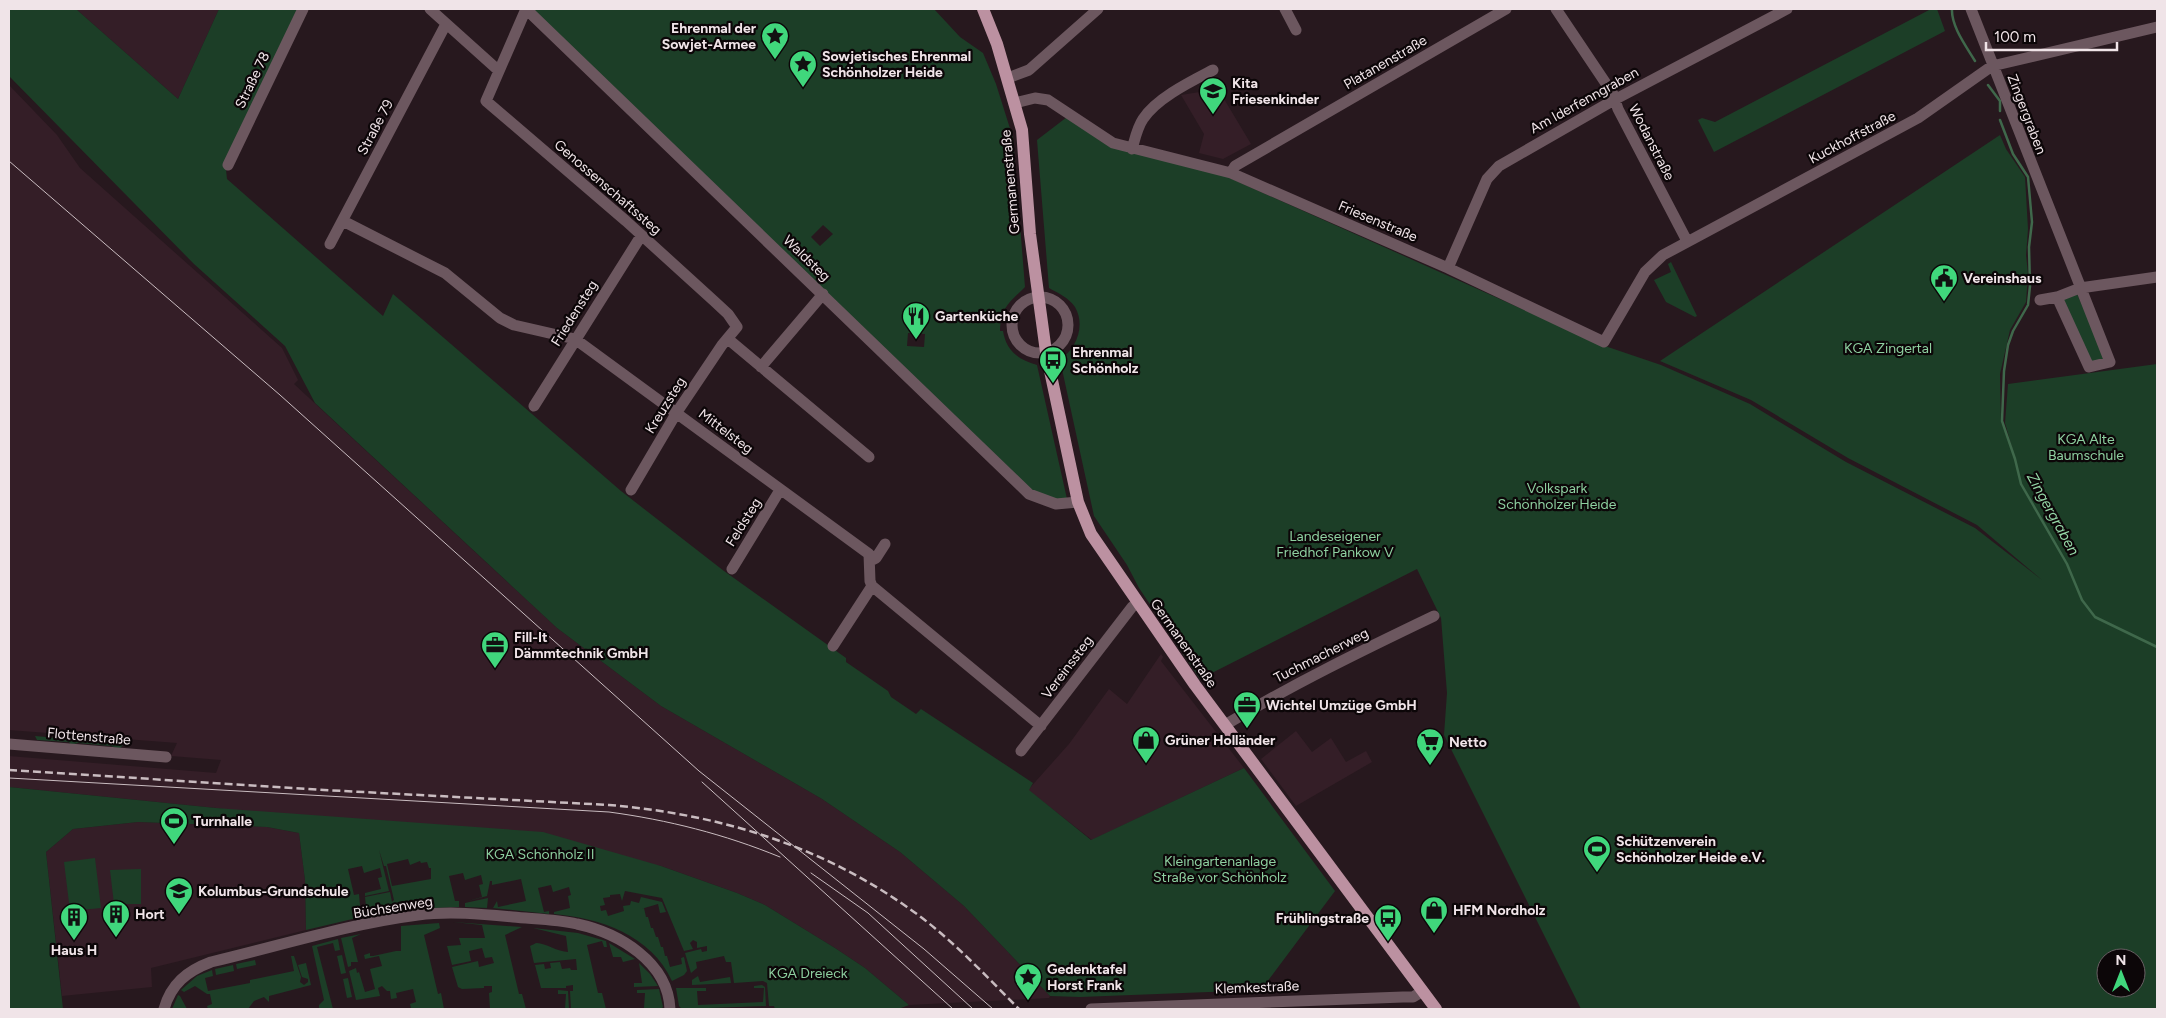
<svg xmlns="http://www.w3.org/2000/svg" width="2166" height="1018" font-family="Figtree,sans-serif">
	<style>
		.built { fill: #341e27 }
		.green { fill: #1c3e27; fill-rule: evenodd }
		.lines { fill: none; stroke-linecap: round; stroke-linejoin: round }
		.stream { stroke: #3f684b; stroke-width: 2.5 }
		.minor { stroke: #6c575f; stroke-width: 11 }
		.major { stroke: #bc91a1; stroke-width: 12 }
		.tram { stroke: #c9bcc0; stroke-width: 1 }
		.rail { stroke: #c9bcc0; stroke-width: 2.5; stroke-dasharray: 8 4; stroke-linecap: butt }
		.labels { text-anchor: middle; stroke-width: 4.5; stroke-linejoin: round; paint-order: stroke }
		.poi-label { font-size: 14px; font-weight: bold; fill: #f0e4e8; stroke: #0c0608; text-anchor: start }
		.street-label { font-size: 14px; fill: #f0e4e8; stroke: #0c0608 }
		.park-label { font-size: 14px; fill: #8ed0a0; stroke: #0c0608 }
		.water-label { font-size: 15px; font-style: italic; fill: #95d7a7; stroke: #0c0608 }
	</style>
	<rect width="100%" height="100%" fill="#27181e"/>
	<path class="built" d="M76 9H219L178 99Z
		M9 85 57 135 80 168 282 348 298 380 294 384 557 628 661 706 822 799 900 852 964 906 1050 996 1049 998 909 1005 865 968 835 948 765 905 737 893 661 866 216 808 9 787V756L216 773 221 760 171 756 177 743 9 730Z
		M1218 89 1251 144 1223 159 1199 153 1204 134 1181 95Z
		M1161 654 1163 657 1161 661 1244 768 1092 840 1028 790 1069 744 1109 689 1127 704Z
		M1296 731 1312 752 1331 738 1346 762 1366 751 1372 762 1296 806 1261 759Z
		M138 822 267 827 299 833 305 880 306 930 151 968 152 987 62 996 46 852 73 829Z"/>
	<path class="green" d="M9 9H76L178 99 219 9H299L225 161 227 179 383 316 393 294 621 491 724 571 846 658V662L888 691 891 697 916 714 921 709 1033 783 1029 790 1091 840 1244 768 1335 891 1261 990 1080 997 1050 996 964 906 900 852 822 799 661 706 557 628 315 403 285 346 194 264 9 76Z
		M530 9H934L960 37 983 53 996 84 1013 138 1025 287C1009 303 1001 307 1000 331H1003C1006 350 1018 360 1037 365L1067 499H1053L1028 489ZM823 225 833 234 820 246 811 237ZM908 333 925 334 924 347 907 346Z
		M1931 9H1937L1945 31 1714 152 1698 120 1702 118 1715 122Z
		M1067 117 1102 142 1223 175 1605 346 1661 365 1750 404 1846 462 1975 528 2042 580 1977 525 1848 458 1751 400 1660 361 2000 135 2006 149 2025 177 2028 229 2026 255 2028 274 2026 302 2010 330 2000 374 2001 422 2013 451 2005 423 2008 384 2157 364V1009H1581L1444 735 1447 693 1441 618 1417 569 1200 679 1139 588 1127 565 1094 516 1060 360C1076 349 1086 326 1075 307 1069 298 1058 293 1049 288L1037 140ZM2106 958H2136V988H2106Z
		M1671 262 1697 316 1695 317 1666 302 1654 280 1671 272 1668 264Z
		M2077 294 2078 296 2106 360 2090 364 2064 302V298Z
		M35 736 124 744 119 749 111 746 78 743 71 745 69 742 37 740Z
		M9 787 216 808 543 832 661 866 737 893 765 905 835 948 865 968 909 1005 901 1008 884 1009H775L774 1006H769L767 983 763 981 734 983 731 962H726L724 956 696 962 697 968 691 973 685 953 701 949 702 952 707 951V946L697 948V942L693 940 690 943 693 949 684 951 662 898 625 891 622 901 620 894 610 895V897L603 898 605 905 600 906 601 911 606 910 608 916 624 911 623 906 630 905 631 901 639 903 641 897 662 902 666 912 660 913 658 904 641 909 644 908 646 917H648L651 928H653L656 937H658L661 947H663L665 956H667L670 967 682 964 681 958 684 957 687 971 684 975 672 981C651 935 600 918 554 914V912L570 908 568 896 571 895 569 887 553 892 551 885 538 888 544 912 549 911V914L493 908 497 901 498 907 526 901 521 879 492 885V881H490L487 896 465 902 482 897 479 885 483 884 481 875 465 880 463 873 449 876 455 901H459V907L411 909 367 916 365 897 390 892 392 902 394 900 386 866H384L379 850 389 891 365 896V893L381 889 378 878 382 877 380 868 364 873 362 866 348 869 354 895 359 894 361 917 306 930 305 880 299 833 267 827 138 822 73 829 46 852 63 1009H9ZM408 859 410 865 420 861 421 863 427 862 429 868H431V879L392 886 387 864Z
		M95 858 101 908 70 911 64 862Z
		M141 869V904H114L110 870Z
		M488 898 487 908 465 907V903Z
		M453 922 522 927 505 935 519 994H522L526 1009H490L489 993 492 992V986H484V988L462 989 458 987 452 967 478 961 479 967 494 963 492 957 485 958 482 948 469 951 471 961 452 965 447 946 461 945 459 938H485L482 925Z
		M439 923 440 928 424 935 438 994 441 993 444 1009H409L411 1008 410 1004 416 1002 413 989 396 993 397 998 391 999 390 991H387L382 986 378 988 380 996 356 1000 349 971 356 968 357 973 359 972 365 992 375 989 370 969 382 966 379 956 365 959 364 955 370 953V956H373L396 951H401V926Z
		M533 928 578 933 606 941 607 947H604L602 941 587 945 598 993H602L606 1009H571L570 991H573V985L566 986V988H541L535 965 544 964 545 969 551 968 550 963 560 962 562 969 570 968 571 970H577L576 959 534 963 530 946C533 945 535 943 537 943 545 943 558 952 568 952L566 936Z
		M361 934 352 938 358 962H351V966L348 967 341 938Z
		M338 939 340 950 335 951 333 943 317 947 333 1009H319V1005L324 1000 312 946Z
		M609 943 635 959 623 962 621 957H613Z
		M342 955 346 973 341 974 337 956Z
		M291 956H294L301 977 300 982 304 985 308 982V979L302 977 298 965 306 963 311 985 269 996V1002L264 997 254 1001 248 1009H208L207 1006 212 1004 210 994H207L195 986 184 992 181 990 197 976 212 970 213 976 205 978 208 991 250 983V980L294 971Z
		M255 960 256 965 237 969 236 964Z
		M639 963 650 974 658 986 634 987V983H642Z
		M233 965 234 971 216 975 215 969Z
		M698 976 700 982 730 977 731 983 692 985V980Z
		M348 978 352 997 347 998 343 979Z
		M762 985 765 987 766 1006 682 1009 679 1006 676 988H706V991H697L698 1005 763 1002 764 988H754V986Z
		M659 989 663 1007 661 1009H626L644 1008 645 993H637V990Z
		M558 990 568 991 569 1009H565L566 994H558Z
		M178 995 180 996 187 1009H172Z"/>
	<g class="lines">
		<path class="stream" d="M1952 9C1951 26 1966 46 1975 61
			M1988 85 2000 101V111
			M2000 120 2013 154 2028 177 2032 222 2029 247 2030 286 2028 305 2013 331 2008 345 2004 371 2002 421 2015 459 2021 484 2067 564 2082 600 2095 617 2157 647"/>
		<path class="minor" d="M430 9 499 71
			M526 9 1029 494 1056 504 1078 502
			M526 9 486 101 626 221 714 301 728 314 737 327 722 345 677 412 631 490
			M1285 9 1296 30
			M1556 9 1613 94 1618 109 1687 241
			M1971 9 2110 362 2089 367 2057 297
			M1008 78 1029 70 1098 9
			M1015 103 1035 98 1048 100 1113 143 1231 173 1448 268 1604 342 1645 272 1663 255 1918 118 1992 66 2157 27
			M1132 149C1135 139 1137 128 1143 119 1157 98 1190 82 1213 70
			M228 165 303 9
			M1231 173 1235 166 1506 9
			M343 221 445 273 500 318 514 325 575 339 869 554 870 581 872 586 1041 726
			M330 244 446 24
			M1448 268 1487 179 1499 166 1614 100 1787 9
			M1012 325a28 28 0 1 1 56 0a28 28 0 1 1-56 0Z
			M2040 300 2057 297 2080 288 2157 277
			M728 339 869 457
			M761 367 823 294
			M534 406 641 236
			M870 561 876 558 885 544
			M732 569 780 490
			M833 646 872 586
			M1225 725C1293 684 1363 650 1434 616
			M9 744 166 757
			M1021 751 1132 607 1137 603
			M164 1009C171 984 187 971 211 962 279 946 348 924 418 915 449 911 482 914 513 917 533 919 556 919 577 924 619 933 668 962 670 1009
			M1091 1009 1403 997H1413L1423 991"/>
		<path class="major" d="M983 9 997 44 1022 130 1030 234 1046 352 1078 502 1091 534 1195 685 1436 1009"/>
		<path class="tram" d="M9 161 280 395 699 771 924 949 993 1009
			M9 778 609 812C668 820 724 834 780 857
			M702 782 953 1009
			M811 873 868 913 973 1009"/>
		<path class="rail" d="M9 770 324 790 609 805C717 814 817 844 907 907 948 935 984 974 1019 1009"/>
	</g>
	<defs>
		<g id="sight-pin" transform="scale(1.4375)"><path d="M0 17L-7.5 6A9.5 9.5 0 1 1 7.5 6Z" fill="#40d77c" stroke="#0c0608"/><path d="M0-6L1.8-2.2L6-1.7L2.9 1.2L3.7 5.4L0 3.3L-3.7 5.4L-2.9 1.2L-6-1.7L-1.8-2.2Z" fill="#111"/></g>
		<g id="school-pin" transform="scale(1.4375)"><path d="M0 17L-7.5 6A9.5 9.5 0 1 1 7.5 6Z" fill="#40d77c" stroke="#0c0608"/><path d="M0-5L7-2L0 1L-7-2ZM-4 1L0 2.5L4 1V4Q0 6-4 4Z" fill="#111"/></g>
		<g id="civic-pin" transform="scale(1.4375)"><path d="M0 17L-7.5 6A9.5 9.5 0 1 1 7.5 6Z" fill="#40d77c" stroke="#0c0608"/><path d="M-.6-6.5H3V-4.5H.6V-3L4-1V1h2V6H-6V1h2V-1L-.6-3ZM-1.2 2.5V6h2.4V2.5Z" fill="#111"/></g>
		<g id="restaurant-pin" transform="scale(1.4375)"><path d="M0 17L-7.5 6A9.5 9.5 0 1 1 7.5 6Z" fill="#40d77c" stroke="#0c0608"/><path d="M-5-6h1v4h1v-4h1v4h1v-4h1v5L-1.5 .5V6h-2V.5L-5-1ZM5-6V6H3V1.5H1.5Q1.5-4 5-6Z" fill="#111"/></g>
		<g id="bus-pin" transform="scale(1.4375)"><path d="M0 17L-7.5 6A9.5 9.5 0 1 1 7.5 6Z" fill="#40d77c" stroke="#0c0608"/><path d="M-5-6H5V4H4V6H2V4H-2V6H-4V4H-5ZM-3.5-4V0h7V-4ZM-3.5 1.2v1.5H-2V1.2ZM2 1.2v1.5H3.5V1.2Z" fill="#111"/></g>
		<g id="office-pin" transform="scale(1.4375)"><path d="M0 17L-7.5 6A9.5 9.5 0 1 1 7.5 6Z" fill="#40d77c" stroke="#0c0608"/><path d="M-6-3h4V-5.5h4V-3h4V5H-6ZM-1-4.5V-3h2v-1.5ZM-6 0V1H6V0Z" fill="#111"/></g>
		<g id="shop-pin" transform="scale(1.4375)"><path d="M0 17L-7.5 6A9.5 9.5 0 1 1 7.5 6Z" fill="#40d77c" stroke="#0c0608"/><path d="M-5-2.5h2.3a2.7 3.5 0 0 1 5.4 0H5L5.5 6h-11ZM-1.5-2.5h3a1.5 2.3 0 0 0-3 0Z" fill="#111"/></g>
		<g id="supermarket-pin" transform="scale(1.4375)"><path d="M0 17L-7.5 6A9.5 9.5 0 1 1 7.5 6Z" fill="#40d77c" stroke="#0c0608"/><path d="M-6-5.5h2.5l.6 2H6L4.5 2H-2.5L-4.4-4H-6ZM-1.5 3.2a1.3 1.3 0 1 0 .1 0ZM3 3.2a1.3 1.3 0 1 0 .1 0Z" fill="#111"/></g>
		<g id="stadium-pin" transform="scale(1.4375)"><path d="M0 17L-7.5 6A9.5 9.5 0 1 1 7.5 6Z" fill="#40d77c" stroke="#0c0608"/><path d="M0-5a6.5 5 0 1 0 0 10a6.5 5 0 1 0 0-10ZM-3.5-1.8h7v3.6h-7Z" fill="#111"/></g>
		<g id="building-pin" transform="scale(1.4375)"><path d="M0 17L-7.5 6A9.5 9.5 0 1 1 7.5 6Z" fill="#40d77c" stroke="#0c0608"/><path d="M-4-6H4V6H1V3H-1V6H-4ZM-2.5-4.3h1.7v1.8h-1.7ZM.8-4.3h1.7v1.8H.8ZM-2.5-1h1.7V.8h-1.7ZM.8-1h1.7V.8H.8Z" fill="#111"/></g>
	</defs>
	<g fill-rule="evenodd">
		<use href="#sight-pin" x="775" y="36"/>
		<use href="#sight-pin" x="803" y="64"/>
		<use href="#school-pin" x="1213" y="91"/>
		<use href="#civic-pin" x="1944" y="278"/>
		<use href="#restaurant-pin" x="916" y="316"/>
		<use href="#bus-pin" x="1053" y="360"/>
		<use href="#office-pin" x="495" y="645"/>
		<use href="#office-pin" x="1247" y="705"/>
		<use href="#shop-pin" x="1146" y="740"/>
		<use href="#supermarket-pin" x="1430" y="742"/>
		<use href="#stadium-pin" x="174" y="821"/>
		<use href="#stadium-pin" x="1597" y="849"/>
		<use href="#school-pin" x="179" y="891"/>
		<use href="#shop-pin" x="1434" y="910"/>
		<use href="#building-pin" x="116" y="914"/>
		<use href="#building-pin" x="74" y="917"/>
		<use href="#bus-pin" x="1388" y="918"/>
		<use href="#sight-pin" x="1028" y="977"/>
	</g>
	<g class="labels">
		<g class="poi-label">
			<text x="756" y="33" text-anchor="end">Ehrenmal der<tspan x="756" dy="16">Sowjet-Armee</tspan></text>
			<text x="822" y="61">Sowjetisches Ehrenmal<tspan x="822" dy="16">Schönholzer Heide</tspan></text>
			<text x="1232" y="88">Kita<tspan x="1232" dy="16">Friesenkinder</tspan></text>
			<text x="1963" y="283">Vereinshaus</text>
			<text x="935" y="321">Gartenküche</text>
			<text x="1072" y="357">Ehrenmal<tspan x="1072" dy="16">Schönholz</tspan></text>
			<text x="514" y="642">Fill-It<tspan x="514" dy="16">Dämmtechnik GmbH</tspan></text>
			<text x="1266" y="710">Wichtel Umzüge GmbH</text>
			<text x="1165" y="745">Grüner Holländer</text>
			<text x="1449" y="747">Netto</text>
			<text x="193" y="826">Turnhalle</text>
			<text x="1616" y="846">Schützenverein<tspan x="1616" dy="16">Schönholzer Heide e.V.</tspan></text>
			<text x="198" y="896">Kolumbus-Grundschule</text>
			<text x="1453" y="915">HFM Nordholz</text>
			<text x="135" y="919">Hort</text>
			<text x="1369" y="923" text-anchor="end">Frühlingstraße</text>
			<text x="74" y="955" text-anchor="middle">Haus H</text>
			<text x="1047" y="974">Gedenktafel<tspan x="1047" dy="16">Horst Frank</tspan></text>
		</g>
		<g class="street-label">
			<text transform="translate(1385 62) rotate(-30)" y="5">Platanenstraße</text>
			<text transform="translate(252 80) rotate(-64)" y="5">Straße 78</text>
			<text transform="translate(1584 100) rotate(-29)" y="5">Am Iderfenngraben</text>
			<text transform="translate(2027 114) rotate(69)" y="5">Zingergraben</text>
			<text transform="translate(375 127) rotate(-62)" y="5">Straße 79</text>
			<text transform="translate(1852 137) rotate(-28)" y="5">Kuckhoffstraße</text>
			<text transform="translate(1652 142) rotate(63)" y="5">Wodanstraße</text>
			<text transform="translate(1010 182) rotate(-95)" y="5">Germanenstraße</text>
			<text transform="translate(608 187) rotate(41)" y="5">Genossenschaftssteg</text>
			<text transform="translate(1378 221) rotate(23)" y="5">Friesenstraße</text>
			<text transform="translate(807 258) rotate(44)" y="5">Waldsteg</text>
			<text transform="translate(574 313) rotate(-58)" y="5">Friedensteg</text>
			<text transform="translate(665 405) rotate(-58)" y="5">Kreuzsteg</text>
			<text transform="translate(726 431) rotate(37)" y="5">Mittelsteg</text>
			<text transform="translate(743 522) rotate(-58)" y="5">Feldsteg</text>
			<text transform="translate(1184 643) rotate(55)" y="5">Germanenstraße</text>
			<text transform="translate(1321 655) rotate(-27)" y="5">Tuchmacherweg</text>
			<text transform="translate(1067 667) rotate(-53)" y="5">Vereinssteg</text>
			<text transform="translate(89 736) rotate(5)" y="5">Flottenstraße</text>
			<text transform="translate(393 907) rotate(-9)" y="5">Büchsenweg</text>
			<text transform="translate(1257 987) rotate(-2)" y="5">Klemkestraße</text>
		</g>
		<g class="park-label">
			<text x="1888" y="353">KGA Zingertal</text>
			<text x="2086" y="444">KGA Alte<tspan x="2086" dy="16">Baumschule</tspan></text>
			<text x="1557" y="493">Volkspark<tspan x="1557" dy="16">Schönholzer Heide</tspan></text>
			<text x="1335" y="541">Landeseigener<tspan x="1335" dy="16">Friedhof Pankow V</tspan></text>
			<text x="540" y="859">KGA Schönholz II</text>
			<text x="1220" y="866">Kleingartenanlage<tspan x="1220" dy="16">Straße vor Schönholz</tspan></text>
			<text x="808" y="978">KGA Dreieck</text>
		</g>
		<g class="water-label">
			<text transform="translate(2053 514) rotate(61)" y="5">Zingergraben</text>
		</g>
	</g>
	<rect width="2166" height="1018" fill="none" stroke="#f0e4e8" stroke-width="20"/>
	<g transform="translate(2121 973)"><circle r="24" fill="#0c0608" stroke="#675f62"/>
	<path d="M0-4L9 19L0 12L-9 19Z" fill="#40d77c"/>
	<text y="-8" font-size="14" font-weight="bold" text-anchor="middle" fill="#f0e4e8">N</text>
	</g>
	<path d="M1986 42v8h131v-8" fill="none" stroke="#f0e4e8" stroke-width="2.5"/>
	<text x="1994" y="42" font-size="15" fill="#f0e4e8" stroke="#0c0608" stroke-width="4" paint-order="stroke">100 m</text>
</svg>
